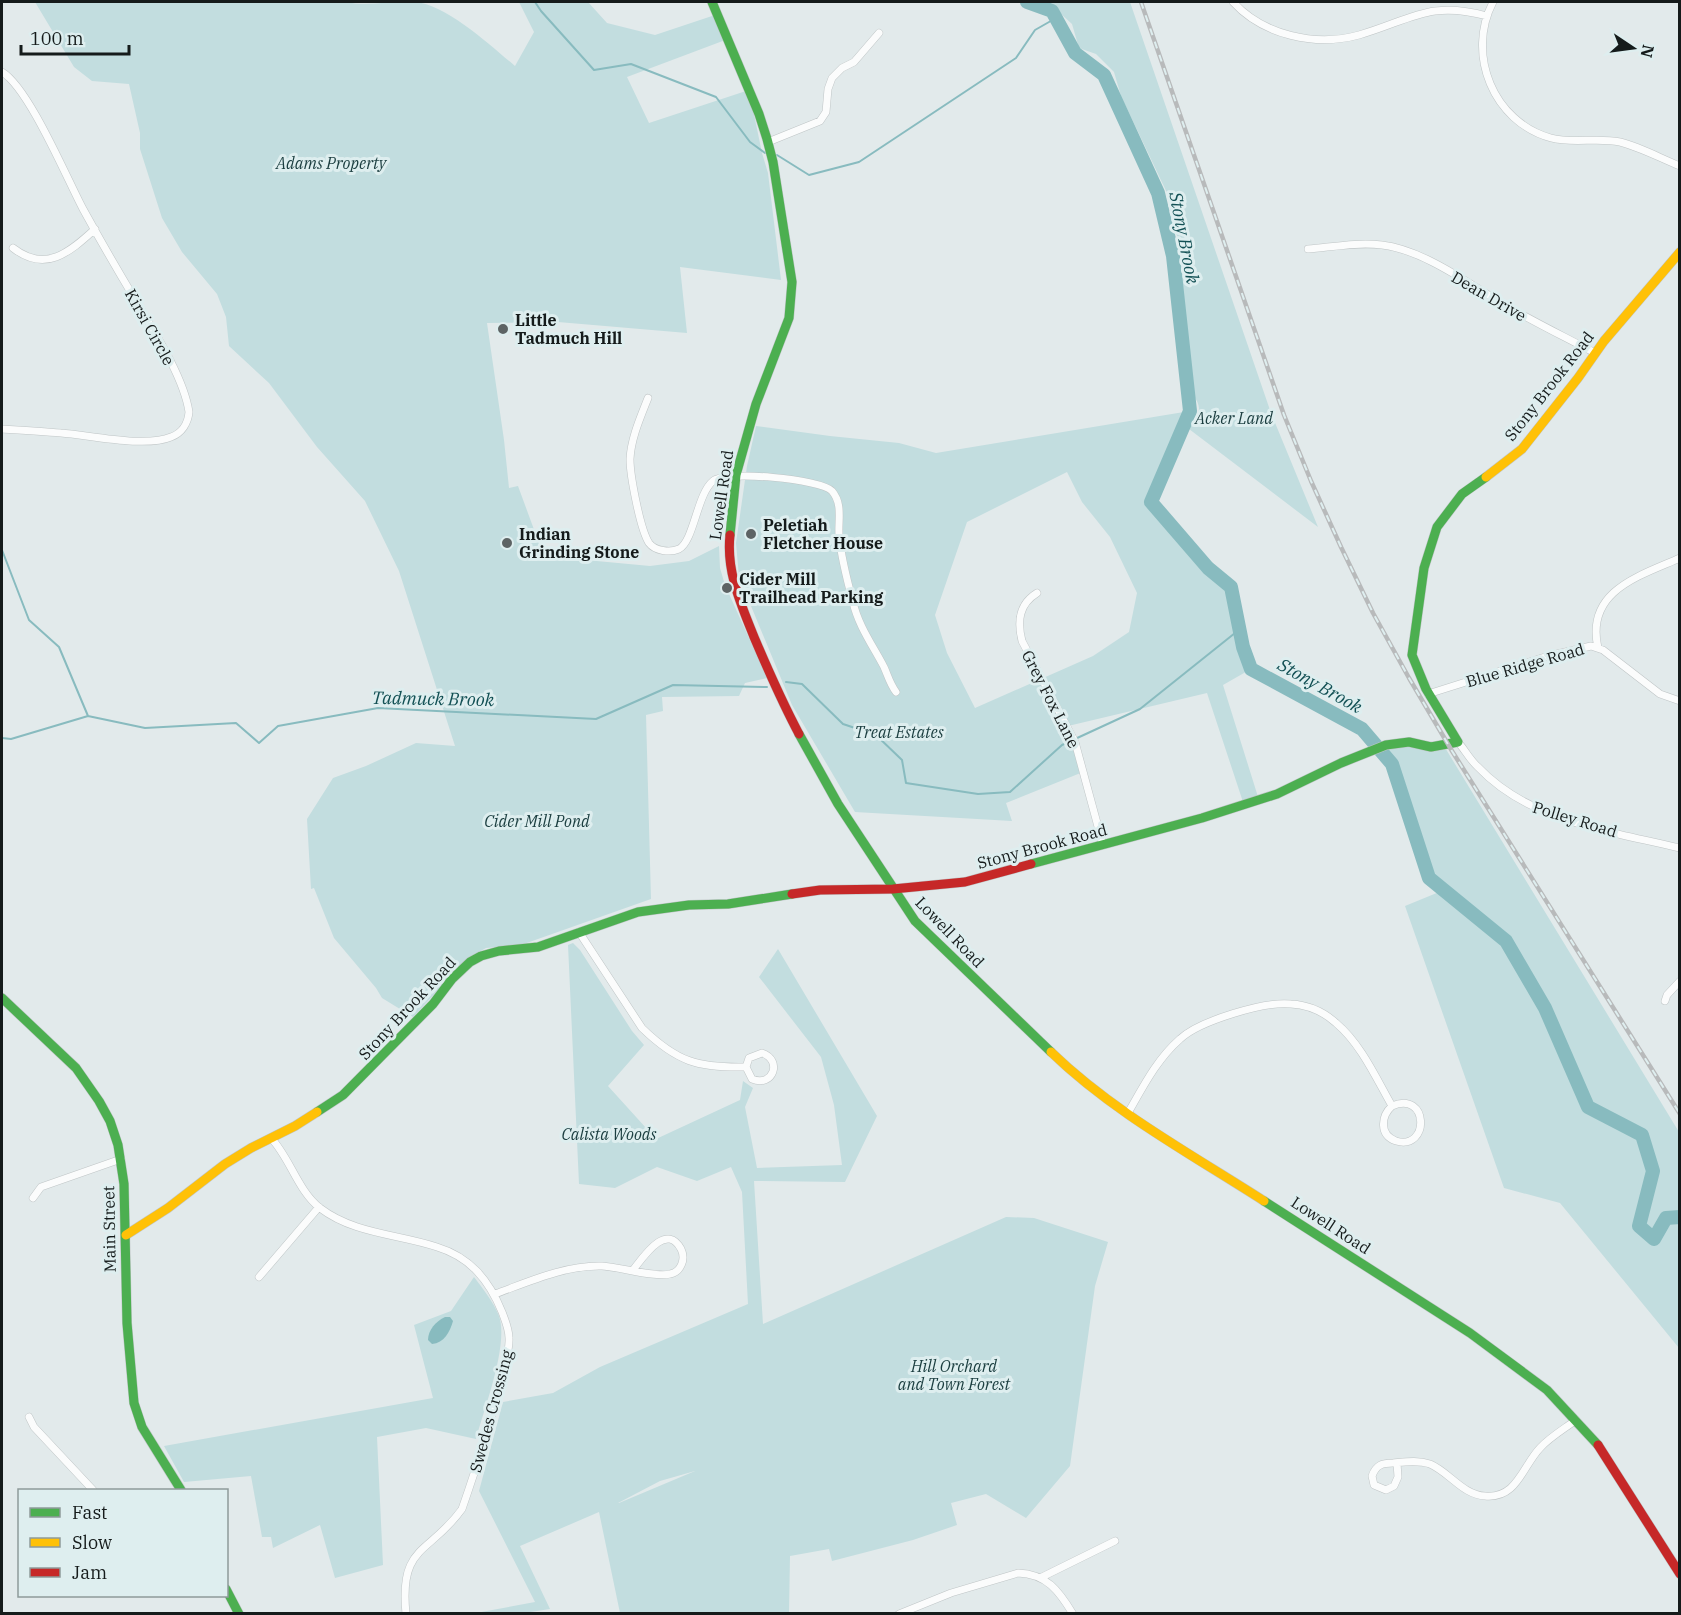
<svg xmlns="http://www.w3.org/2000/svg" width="1681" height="1615" font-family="'IBM Plex Serif',serif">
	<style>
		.green { fill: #c2dddf; fill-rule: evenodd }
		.water { fill: #88bbbf }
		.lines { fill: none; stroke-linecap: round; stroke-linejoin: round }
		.stream { stroke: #88bbbf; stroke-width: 2 }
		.river { stroke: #88bbbf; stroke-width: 14 }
		.street-casing { stroke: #bfc5c6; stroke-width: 8 }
		.fast-casing { stroke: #bfc5c6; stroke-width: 10 }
		.slow-casing { stroke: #bfc5c6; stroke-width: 10 }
		.jam-casing { stroke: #bfc5c6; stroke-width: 10 }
		.street { stroke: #fbfcfc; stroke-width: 7 }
		.fast { stroke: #4caf50; stroke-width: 9 }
		.slow { stroke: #ffc107; stroke-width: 9 }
		.jam { stroke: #c62828; stroke-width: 9 }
		.rail-casing { stroke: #b8babb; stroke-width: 4.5 }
		.rail { stroke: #deeeef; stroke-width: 2; stroke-dasharray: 7; stroke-linecap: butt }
		.poi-dot { fill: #5d6364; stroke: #deeeef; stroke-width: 2 }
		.labels { text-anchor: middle; stroke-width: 6; stroke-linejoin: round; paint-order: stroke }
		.park-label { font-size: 16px; font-style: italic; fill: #1a3d3f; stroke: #deeeef }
		.street-label { font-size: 16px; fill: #151b1b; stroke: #deeeef }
		.poi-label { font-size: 16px; font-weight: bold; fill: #151b1b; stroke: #deeeef; text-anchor: start }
		.water-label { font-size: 18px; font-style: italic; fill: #125054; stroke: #deeeef }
	</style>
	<rect width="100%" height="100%" fill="#e2eaeb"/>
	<path class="green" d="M35 2H346C368 7 392 0 415 2 446 4 491 46 515 66L534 32 519 2H588L607 23 655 35 718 14 728 39 627 77 649 123 749 90 762 153 768 173 781 280 680 267 687 333 558 322 487 323 504 440 509 488 518 486 543 554 553 552 586 560 650 566 689 561 719 546 720 568 725 585 767 678 745 683 739 696 662 697 663 711 646 715 651 899 521 945 486 948 468 958 413 1017 382 998 376 988 334 938 314 888 311 889 307 819 333 778 366 766 416 743 455 746 399 571 365 501 317 447 269 383 229 346 226 317 217 294 182 252 162 218 140 149V133L129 84 92 81 74 67Z
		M1048 2H1130L1271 413 1318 527 1189 429C1198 414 1204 410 1193 395L1186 324 1178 281 1179 273 1187 274 1188 266 1172 222 1168 195 1121 96 1114 72 1096 54 1079 48 1072 24Z
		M1190 411 1151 502 1208 568 1231 587 1251 669 1223 685 1259 800 1244 805 1207 693 1068 726 1083 772 1006 803 1012 821 855 812 792 705 739 577 736 543 747 466 756 426 830 436 899 443 936 453ZM1067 472 1082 502 1110 537 1137 593 1129 632 1093 656 975 708 947 653 935 615 967 522Z
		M1386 745 1444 746 1679 1132V1348L1560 1203 1504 1188 1405 906 1444 890 1429 878Z
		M573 943 580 950 632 1031 644 1045 608 1086 656 1139 740 1100 743 1081 753 1088 745 1107 757 1168 842 1165 834 1105 821 1057 759 977 778 949 877 1116 845 1182 754 1181 763 1324 1006 1217 1034 1218 1108 1242 1095 1286 1070 1466 1026 1518 986 1494 951 1503 957 1525 913 1540 832 1561 829 1549 790 1556 789 1613 628 1614 620 1613 599 1512 520 1546 550 1609 524 1613H476L535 1602 479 1491 503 1402 553 1393 600 1367 748 1304 742 1192 731 1167 697 1181 657 1167 615 1188 579 1184 568 945ZM695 1471 619 1503H618L660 1481Z
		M474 1277C483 1289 493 1301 499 1316 509 1345 484 1409 476 1439L426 1428 377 1437 383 1565 335 1578 320 1525 273 1548 271 1537H262L251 1476 184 1482 164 1446 433 1398 414 1325 451 1311Z"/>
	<path class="water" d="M445 1317H450L453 1321C450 1332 444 1343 432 1344L428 1340C428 1330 436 1321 445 1317Z"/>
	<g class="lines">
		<path class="stream" d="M535 2 541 11 594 70 631 64 716 97 750 142 765 153
			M777 155 809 175 859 162 1016 58 1035 30 1056 18
			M2 550 29 620 59 647 88 716
			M786 682 802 684 843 724 876 735 902 760 906 783 978 794 1010 792 1062 745 1140 709 1240 629
			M2 738 11 739 88 716 145 728 236 723 259 743 278 726 378 708 596 719 673 685 767 687"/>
		<path class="river" d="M1027 2 1052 11 1075 53 1104 75 1158 193 1173 256 1190 411 1151 502 1208 568 1231 587 1243 647 1251 669 1362 729 1392 764 1429 878 1506 941 1545 1008 1588 1107 1642 1135 1653 1171 1639 1226 1654 1239 1666 1218 1680 1217"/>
		<g class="street-casing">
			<path id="street" d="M1233 2C1263 35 1315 47 1359 35 1411 20 1429 0 1487 16
				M1493 2C1466 54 1493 122 1551 138 1574 144 1597 137 1620 142 1640 147 1660 158 1680 166
				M2 72C29 88 67 179 83 209 100 240 118 271 136 301 154 331 184 378 189 412 188 423 182 433 171 437 145 448 89 435 61 433 41 431 21 430 2 429
				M768 142 820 121 826 112 828 89 832 78 842 68 854 62 879 33
				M13 248C45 273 69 253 95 229
				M1308 249C1332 247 1357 242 1382 245 1424 250 1469 284 1505 305 1534 322 1565 337 1595 353
				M648 398C641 416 631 438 630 459 630 475 640 529 649 543 655 551 670 553 679 549 694 541 697 494 713 481 725 470 821 479 832 491 843 504 838 520 839 535 841 557 847 580 853 602 858 625 873 646 884 667 888 676 890 684 896 692
				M1037 593C1019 604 1017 621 1022 641L1075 742 1103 845
				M1598 648C1585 591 1639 576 1680 558
				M1428 694 1548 656 1591 646 1603 650 1660 694 1680 701
				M1458 742C1465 750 1470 760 1478 767 1530 822 1610 831 1680 848
				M579 932 642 1028C677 1062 698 1068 746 1067L749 1058 762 1053C783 1060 773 1088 752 1079L746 1067
				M1665 1001 1667 995 1680 981
				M1128 1113C1143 1087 1157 1059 1180 1039 1199 1021 1265 1001 1291 1004 1308 1005 1324 1012 1336 1023 1361 1044 1376 1078 1392 1106 1429 1090 1430 1151 1396 1141 1379 1135 1381 1116 1392 1106
				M271 1138C290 1158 298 1191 320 1208 354 1234 398 1234 437 1247 470 1257 489 1280 502 1312 505 1320 509 1329 509 1338 510 1350 504 1366 501 1378 491 1423 477 1466 462 1509 429 1555 399 1544 406 1614
				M33 1198 41 1187 121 1159
				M259 1277 319 1207
				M495 1294C528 1282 565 1265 602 1266 620 1267 655 1278 670 1274 681 1272 686 1259 681 1249 666 1221 642 1259 633 1270
				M29 1417 34 1427 93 1490
				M1397 1463 1398 1477 1394 1486 1386 1490 1374 1485 1372 1476C1376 1465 1382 1463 1393 1463 1405 1462 1418 1460 1430 1464 1449 1472 1463 1495 1485 1496 1517 1499 1522 1467 1540 1448 1550 1437 1564 1429 1576 1420
				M1042 1577 1115 1541
				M899 1614 951 1593 1018 1573C1047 1574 1059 1591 1073 1614"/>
		</g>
		<g class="fast-casing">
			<path id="fast" d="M712 2 759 114 767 139 773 162 792 282 789 318 756 404 736 475 730 535
				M799 734 838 804 915 921 1051 1052
				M1031 864 1202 818 1277 794 1341 763 1386 745 1409 742 1431 747 1458 742 1426 689 1412 655 1424 568 1437 527 1462 494 1486 477
				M2 998 76 1068 99 1101 110 1121 118 1145 124 1184 127 1323 134 1403 142 1427 181 1490
				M317 1112 343 1095 433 1004 452 979 470 962 481 956 499 951 538 947 638 912 689 905 728 904 792 894
				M1264 1201 1470 1333 1547 1390 1598 1445
				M226 1589 239 1614"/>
		</g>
		<g class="slow-casing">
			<path id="slow" d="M1486 477 1522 449 1578 378 1604 341 1680 252
				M1051 1052C1113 1112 1191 1154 1264 1201
				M126 1235 168 1208 225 1164 251 1148 295 1126 317 1112"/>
		</g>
		<g class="jam-casing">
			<path id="jam" d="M730 535C726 572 741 604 754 637 768 670 782 702 799 734
				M792 894 820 890 893 889 965 882 1031 864
				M1598 1445 1680 1574"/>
		</g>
		<use href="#street" class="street"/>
		<use href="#fast" class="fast"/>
		<use href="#slow" class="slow"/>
		<use href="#jam" class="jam"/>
		<g class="rail-casing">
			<path id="rail" d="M1141 2 1284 415 1311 481 1341 547 1373 613 1409 678 1452 751 1680 1114"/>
		</g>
		<use href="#rail" class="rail"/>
	</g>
	<g class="poi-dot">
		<circle cx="503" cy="329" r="6"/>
		<circle cx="751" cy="534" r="6"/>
		<circle cx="507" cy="543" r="6"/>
		<circle cx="727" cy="588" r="6"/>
	</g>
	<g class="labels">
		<g class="park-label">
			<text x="331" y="169">Adams Property</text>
			<text x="1234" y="424">Acker Land</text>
			<text x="899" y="738">Treat Estates</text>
			<text x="537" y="827">Cider Mill Pond</text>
			<text x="609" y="1140">Calista Woods</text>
			<text x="954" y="1372">Hill Orchard<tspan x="954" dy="18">and Town Forest</tspan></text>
		</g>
		<g class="street-label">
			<text transform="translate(1489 296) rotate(30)" y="6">Dean Drive</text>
			<text transform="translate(150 327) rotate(61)" y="6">Kirsi Circle</text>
			<text transform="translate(1549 386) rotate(-52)" y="6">Stony Brook Road</text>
			<text transform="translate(721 495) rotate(-82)" y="6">Lowell Road</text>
			<text transform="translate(1525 665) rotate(-16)" y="6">Blue Ridge Road</text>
			<text transform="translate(1051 699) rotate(63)" y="6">Grey Fox Lane</text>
			<text transform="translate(1575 819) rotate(17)" y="6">Polley Road</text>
			<text transform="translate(1042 846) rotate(-15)" y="6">Stony Brook Road</text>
			<text transform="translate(950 932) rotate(46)" y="6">Lowell Road</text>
			<text transform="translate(407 1008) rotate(-47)" y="6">Stony Brook Road</text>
			<text transform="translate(1331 1225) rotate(33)" y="6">Lowell Road</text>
			<text transform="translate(109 1229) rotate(-91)" y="6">Main Street</text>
			<text transform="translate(491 1411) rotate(-75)" y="6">Swedes Crossing</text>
		</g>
		<g class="poi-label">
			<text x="515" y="326">Little<tspan x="515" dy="18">Tadmuch Hill</tspan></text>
			<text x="763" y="531">Peletiah<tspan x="763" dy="18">Fletcher House</tspan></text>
			<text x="519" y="540">Indian<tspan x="519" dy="18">Grinding Stone</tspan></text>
			<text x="739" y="585">Cider Mill<tspan x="739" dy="18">Trailhead Parking</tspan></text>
		</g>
		<g class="water-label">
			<text transform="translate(1184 238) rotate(79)" y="6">Stony Brook</text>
			<text transform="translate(1320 686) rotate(29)" y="6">Stony Brook</text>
			<text transform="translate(433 699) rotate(1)" y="6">Tadmuck Brook</text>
		</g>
	</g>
	<rect width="1681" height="1615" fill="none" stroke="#151b1b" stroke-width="6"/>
	<rect x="18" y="1489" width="210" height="108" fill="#deeeef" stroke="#8e9a9a" stroke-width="1.5"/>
	<rect x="30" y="1508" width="30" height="9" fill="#4caf50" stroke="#8e9a9a" stroke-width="1.5"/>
	<text x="72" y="1519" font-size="18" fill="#151b1b">Fast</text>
	<rect x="30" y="1538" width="30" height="9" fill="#ffc107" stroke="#8e9a9a" stroke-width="1.5"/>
	<text x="72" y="1549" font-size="18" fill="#151b1b">Slow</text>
	<rect x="30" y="1568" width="30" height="9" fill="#c62828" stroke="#8e9a9a" stroke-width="1.5"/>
	<text x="72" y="1579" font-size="18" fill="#151b1b">Jam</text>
	<g transform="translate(1633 48) rotate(103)" stroke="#deeeef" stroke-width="4.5" paint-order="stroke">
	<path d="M0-4.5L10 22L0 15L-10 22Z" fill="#151b1b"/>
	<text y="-9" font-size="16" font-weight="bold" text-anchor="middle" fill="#151b1b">N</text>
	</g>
	<path d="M21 45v9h108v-9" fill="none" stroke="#151b1b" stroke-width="3"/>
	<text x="30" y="45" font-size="18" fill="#151b1b" stroke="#deeeef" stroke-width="4.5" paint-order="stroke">100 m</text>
</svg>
